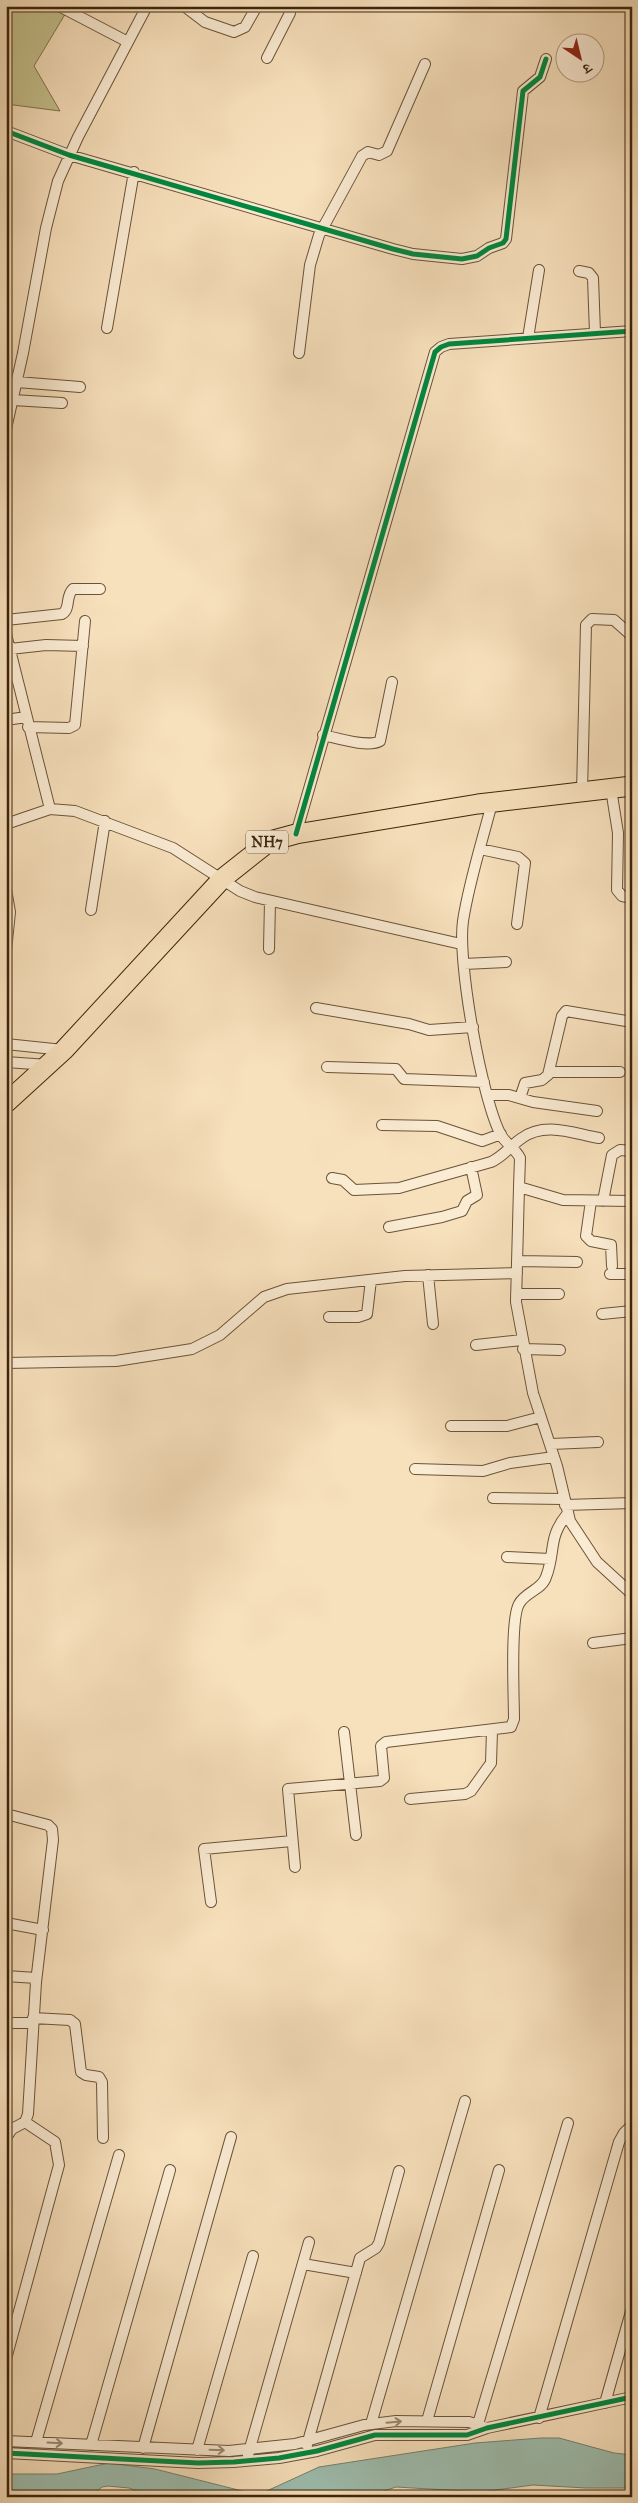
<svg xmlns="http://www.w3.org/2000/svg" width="638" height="2503" font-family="'IM FELL Great Primer','Noto Serif Devanagari',serif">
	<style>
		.green { fill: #c4c08c; stroke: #80724c }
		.water { fill: #9dbdae; stroke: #76806d }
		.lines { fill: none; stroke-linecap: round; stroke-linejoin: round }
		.street-casing { stroke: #6b5337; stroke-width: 12 }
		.highway-casing { stroke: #3c240b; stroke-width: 21 }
		.street { stroke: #faebd3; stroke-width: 10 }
		.highway { stroke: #f7e0bc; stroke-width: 19 }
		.cycleway-casing { stroke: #faebd3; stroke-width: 8 }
		.cycleway { stroke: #00873e; stroke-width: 5 }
		.oneway { stroke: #9b886f }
		.labels { text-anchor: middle; stroke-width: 4; stroke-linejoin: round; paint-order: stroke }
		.shield { fill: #faebd3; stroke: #756047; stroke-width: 1 }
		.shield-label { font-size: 14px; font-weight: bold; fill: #3c240b }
	</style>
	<rect width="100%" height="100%" fill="#f7e0bc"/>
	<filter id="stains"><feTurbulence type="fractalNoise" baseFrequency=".004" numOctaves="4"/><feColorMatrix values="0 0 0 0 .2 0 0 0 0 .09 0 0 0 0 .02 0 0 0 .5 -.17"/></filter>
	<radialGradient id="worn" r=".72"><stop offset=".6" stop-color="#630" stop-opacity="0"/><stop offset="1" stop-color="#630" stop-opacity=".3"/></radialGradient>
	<path class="green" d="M6 6H70L34 66 60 111 6 104Z"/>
	<path class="water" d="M541 2438H559L614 2453 632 2455V2488H586L533 2485 481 2492 396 2487 366 2497H152L129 2488 108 2486 102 2487 90 2497H6V2474H57L109 2463 155 2469 258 2495 319 2467 475 2443Z"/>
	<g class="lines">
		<g class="street-casing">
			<path id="street" d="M59 6 128 42
				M184 6 205 22 234 32 245 27 257 6
				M267 58 290 13 289 6
				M6 131 69 155 393 249 413 254 462 259 477 256 489 248 503 243 506 239 523 91 540 77 546 59
				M579 271 589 273 593 278 595 333
				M107 328 134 172
				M528 338 539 270
				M299 353 310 265 319 235 362 156 368 152 379 155 387 151 425 64
				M17 382 80 387
				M13 400 62 403
				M6 429 23 353 46 228 58 181 78 137 147 6
				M6 620 62 614C71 609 65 596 73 589H100
				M6 634 50 809 75 811 173 848 240 891 255 897 461 944
				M10 649 46 645 83 646
				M6 720 26 717
				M28 727 69 728 75 725 85 621
				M323 735C337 738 368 748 380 741L392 682
				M611 789 618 833 617 890 622 896 632 898
				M582 792 586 625 592 619 614 620 632 636
				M492 803C482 842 469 882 463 921 457 961 482 1100 501 1135 506 1144 515 1148 520 1158L519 1187 563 1200 632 1201
				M6 824 50 809
				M296 834 435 352 441 347 449 344 632 331
				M480 849 518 857 525 863 517 924
				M6 889 10 912 6 951
				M91 910 105 821
				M269 949 270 901
				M464 964 506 962
				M316 1008 409 1024 429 1030 473 1027
				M6 1044 63 1050
				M6 1062 48 1065
				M327 1067 396 1069 404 1079 484 1082
				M549 1072H620
				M488 1095H509L533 1102 597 1111
				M520 1098 525 1083 542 1080 548 1075 562 1016 566 1011 632 1022
				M382 1125 437 1126 482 1141 501 1134
				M332 1178 343 1180 354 1190 399 1188 491 1162C504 1156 510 1146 522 1138 545 1121 575 1134 599 1138
				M519 1187 516 1302 533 1393 557 1466 570 1521 597 1562 632 1594
				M591 1201 586 1236 591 1241 611 1245 612 1266
				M603 1201 612 1155 620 1150 632 1151
				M389 1227 442 1217 462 1211 467 1201 477 1195 471 1167
				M518 1261 577 1262
				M610 1274H632
				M428 1275 433 1324
				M516 1294H559
				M602 1314 632 1311
				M329 1317H358L367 1314 371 1280
				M476 1345 522 1340
				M523 1349 560 1350
				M6 1363 116 1361 192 1349 220 1335 264 1297 287 1289 405 1276 517 1273
				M451 1426H507L541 1417
				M551 1444 598 1442
				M415 1469 483 1471 510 1463 554 1457
				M493 1498 564 1499
				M565 1505 632 1503
				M507 1557 550 1559
				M593 1643 632 1638
				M344 1732 356 1835
				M410 1799 465 1794 471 1791 491 1763 492 1731
				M6 1814 48 1825 52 1829 53 1840 36 1982 28 2114 25 2122 12 2129 6 2138
				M295 1867 288 1789 380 1781 384 1778 381 1746 386 1742 511 1727 514 1719C514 1698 510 1619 519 1604 525 1592 542 1590 546 1577 556 1552 547 1538 568 1513
				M211 1902 204 1849 292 1841
				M6 1923 43 1930
				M6 1976 36 1978
				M33 2018 70 2020 75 2024 81 2072 86 2075 99 2077 102 2082 103 2138
				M6 2023H33
				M303 2264 356 2273
				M6 2359 59 2165 55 2142 25 2122
				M605 2403 632 2308
				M539 2418 619 2142 624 2133 632 2125
				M427 2421 499 2170
				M371 2424 465 2101
				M478 2424 568 2123
				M6 2441 229 2451 295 2444 364 2425 396 2421 469 2422 487 2428
				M36 2442 119 2155
				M91 2445 170 2170
				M307 2445 360 2258 376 2248 379 2243 399 2171
				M143 2448 231 2137
				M197 2450 253 2256
				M6 2453 198 2463 234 2462 279 2458 317 2451 375 2435H467L487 2428 632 2397
				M248 2455 309 2242"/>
		</g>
		<g class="highway-casing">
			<path id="highway" d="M6 1103 64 1050 222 879 270 841 296 834 478 804 632 786"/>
		</g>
		<use href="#street" class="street"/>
		<use href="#highway" class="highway"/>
		<g class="cycleway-casing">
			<path id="cycleway" d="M6 131 69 155 393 249 413 254 462 259 477 256 489 248 503 243 506 239 523 91 540 77 546 59
				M296 834 435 352 441 347 449 344 632 331
				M6 2453 198 2463 234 2462 279 2458 317 2451 375 2435H467L487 2428 632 2397"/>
		</g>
		<use href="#cycleway" class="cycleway"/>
	</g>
	<defs><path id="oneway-shaft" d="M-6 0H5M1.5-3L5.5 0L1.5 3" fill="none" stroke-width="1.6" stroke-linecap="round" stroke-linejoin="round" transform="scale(1.25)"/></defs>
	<g class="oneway">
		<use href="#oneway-shaft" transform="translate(394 2422) rotate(-5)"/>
		<use href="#oneway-shaft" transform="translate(55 2443) rotate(3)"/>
		<use href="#oneway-shaft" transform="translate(217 2450) rotate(2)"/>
	</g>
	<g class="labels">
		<rect class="shield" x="246" y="830.5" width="42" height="23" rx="4"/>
		<g class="shield-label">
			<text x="267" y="847">NH7</text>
		</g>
	</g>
	<rect width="638" height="2503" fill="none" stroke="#f7e0bc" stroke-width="25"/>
	<rect x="8" y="8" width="623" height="2488" fill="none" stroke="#3c240b" stroke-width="2.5"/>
	<rect x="12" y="12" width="613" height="2478" fill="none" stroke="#3c240b"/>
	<g transform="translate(580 58) rotate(145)"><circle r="24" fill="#faebd3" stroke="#ae9b83"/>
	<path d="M0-4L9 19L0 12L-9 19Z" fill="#8f2418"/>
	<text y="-8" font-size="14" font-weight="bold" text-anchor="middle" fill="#3c240b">उ</text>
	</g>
	<rect width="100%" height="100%" filter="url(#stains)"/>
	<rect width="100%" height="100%" fill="url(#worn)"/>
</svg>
